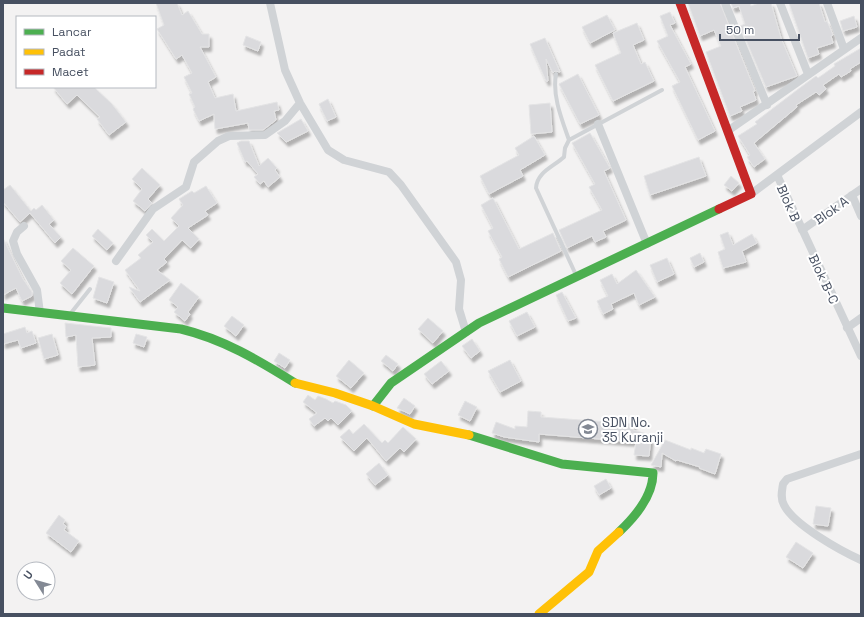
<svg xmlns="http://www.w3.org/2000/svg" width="864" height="617" font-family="'Space Grotesk',sans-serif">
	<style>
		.building { fill: #dadadd; stroke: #e4e4e5; filter: url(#shadow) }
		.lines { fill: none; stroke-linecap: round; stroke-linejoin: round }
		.lane { stroke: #d0d3d6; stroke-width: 4 }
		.street { stroke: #d0d3d6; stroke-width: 8 }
		.fast { stroke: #4caf50; stroke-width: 9 }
		.slow { stroke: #ffc107; stroke-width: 9 }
		.jam { stroke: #c62828; stroke-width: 9 }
		.labels { text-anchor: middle; stroke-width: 4; stroke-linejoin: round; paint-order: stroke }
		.street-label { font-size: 13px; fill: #475061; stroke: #fff }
		.poi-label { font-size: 13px; fill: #475061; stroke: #fff; text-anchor: start }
	</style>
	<defs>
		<filter id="shadow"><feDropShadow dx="2.5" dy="4.5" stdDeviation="1" flood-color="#0004"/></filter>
	</defs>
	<rect width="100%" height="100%" fill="#f3f2f2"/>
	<path class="building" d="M156 3H177L182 15 188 11 202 34H209V47H200L216 77 208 82 215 98 233 94 236 111 277 102 279 110 274 111 276 120 263 130H249L248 123 215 129 214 114 199 121 193 109 195 107 189 94 192 93 184 77 192 73 182 55 176 59 157 29 164 25Z
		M688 3H720L755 91H753L756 100 740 107 742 111 730 116 706 52 721 46 714 30 700 36Z
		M731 3H750L751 6 759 3H771L781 38 797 76 766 87 740 26 745 24 739 6 733 8Z
		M789 3H819L825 22 827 21 833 35 831 36 833 43 817 48 819 54 808 58Z
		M670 12 675 23 670 25 691 64 685 67 715 131 698 140 672 86 680 82 657 41 668 36 660 16Z
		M607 15 615 30 590 43 582 27Z
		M854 16 857 27 843 31 840 21Z
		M637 23 644 40 633 45 641 64 645 62 654 81 613 101 595 65 621 53 613 33Z
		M246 36 261 42 258 51 243 45Z
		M545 38 560 72 555 71 553 73 546 59 548 81H546L530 44Z
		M861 48V62L850 69 851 71 841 77 839 74 823 85 826 89 819 95 816 92 796 105 797 107 754 143 765 159 754 167 747 157 750 155 738 136 757 124 755 122 801 87 816 76 818 78 835 66 834 64Z
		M578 74 599 115 580 124 559 84Z
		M53 87H94L112 104 126 122 109 135 97 119 100 117 77 95 67 104Z
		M328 99 336 117 327 121 319 104Z
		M550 103 552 132 531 134 529 105Z
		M301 119 308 131 286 142 277 133Z
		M590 133 610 168 604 171 626 220 603 231 606 237 595 242 592 236 567 248 559 230 602 210 589 187 595 184 572 143Z
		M534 136 545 155 520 170 523 176 489 194 480 176 519 155 515 148Z
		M241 141H249L259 166 268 158 277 168 275 170 280 177 268 187 264 181 260 184 254 177 258 174 247 161 245 162 237 143Z
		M699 157 706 176 650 195 644 176Z
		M142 168 160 185 148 199 152 203 145 211 133 201 142 189 132 179Z
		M731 176 739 183 732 191 724 185Z
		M10 185 31 211 34 208 36 210 42 205 54 220 49 224 61 237 55 243 30 213 20 222 3 202V190Z
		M206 186 217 203 205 211 208 215 188 228 199 239 191 248 182 240 164 259 167 262 157 270 170 280 140 302 129 287 140 291 125 270 141 258 138 255 153 242 146 235 152 229 164 241 179 226 171 218 183 205 179 199 192 191 194 193Z
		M493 198 519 249 553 233 561 251 508 277 499 259 502 257 488 231 493 228 481 205Z
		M98 229 113 243 107 250 92 236Z
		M728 232 733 245 752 234 757 243 742 251 746 262 723 268 718 252 725 249 720 235Z
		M3 238 23 279 32 292V296L22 301 16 288 3 295Z
		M73 248 94 266 72 294 60 283 71 270 61 261Z
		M700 253 704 262 694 267 690 258Z
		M667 258 674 274 657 282 650 265Z
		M636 270 655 297 639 305 634 293 611 304 613 309 603 314 597 301 608 296 600 280 612 274 617 284Z
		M99 277 114 282 107 303 93 298Z
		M181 283 199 297 188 312 190 314 185 321 174 312 178 307 169 300Z
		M562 292 576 318 568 321 556 295Z
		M527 312 535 327 517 336 509 321Z
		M232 316 244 325 236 336 224 326Z
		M428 318 443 331 433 343 418 329Z
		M65 323 111 328V337L92 338 95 365 78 367 76 335 66 337Z
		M25 327 27 333 32 331 36 343 21 348 18 340 3 344V334Z
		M52 334 58 355 44 359 38 338Z
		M136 334 147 337 144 347 133 343Z
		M472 339 480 351 471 358 462 346Z
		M279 353 290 360 285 368 274 361Z
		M386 355 398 364 393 371 381 361Z
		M349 360 364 373 351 388 336 376Z
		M510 360 521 381 500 392 488 371Z
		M441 361 449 371 432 384 424 374Z
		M308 395 315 400 318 396 326 399 333 403 335 401 346 405 352 411 338 425 331 418 328 421 325 418 314 426 309 419 317 413 303 402Z
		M404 398 415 406 410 414 397 408Z
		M465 401 477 407 470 421 458 415Z
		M528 411 541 412V417L634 424 633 430 651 435 649 456 634 455 636 442 539 434V442L504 437 492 433 496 422 515 429V426L527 427Z
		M364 424 382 443 385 440 388 443 403 427 416 439 404 452 400 448 386 461 367 438 354 451 340 437 349 429 353 434Z
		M665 440 691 450V448L704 453 706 449 721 454 715 474 699 468 700 467 677 460 676 461 662 453 661 467 651 465Z
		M379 463 388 475 375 485 366 474Z
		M606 479 611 488 599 495 594 486Z
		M816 506 831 508 828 526 813 524Z
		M59 515 65 520 63 524 66 526 64 530 79 541 71 552 46 533Z
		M796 542 813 553 803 568 786 557Z"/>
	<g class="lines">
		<path class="lane" d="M556 74C552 96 562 120 569 140
			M576 275 536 188C537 172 553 167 564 157L565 148 569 140 662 90
			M71 313 90 289"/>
		<path class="street" d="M270 3 285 70 300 103 328 150 344 160 389 172 401 185 456 262 461 280 459 309 466 332
			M725 3 767 105
			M780 3 808 74
			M827 3 844 49
			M598 124 647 244
			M729 130 861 38
			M777 175 861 356
			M751 194 861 112
			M852 195 861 216
			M24 226 17 232 13 241 17 254 37 290 40 313
			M802 230 861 189
			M116 261 153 209 186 187 194 162 218 141 229 136 265 135 285 121 300 103
			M847 328 861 318
			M861 454 787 479 783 484C782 491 780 498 784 505 794 525 841 551 861 560"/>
		<path class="fast" d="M3 308 181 329C223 339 258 360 295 383
			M373 406 391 383 479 323 719 209
			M469 435 562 464 653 473C653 496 635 517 619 532"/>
		<path class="slow" d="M295 383 335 393 373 406 414 424 469 435
			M539 614 589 572 598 551 619 532"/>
		<path class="jam" d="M680 3 751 194 719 209"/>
	</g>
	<defs>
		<g id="school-ring" transform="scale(1)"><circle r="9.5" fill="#fff" stroke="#838994" stroke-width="1.5"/><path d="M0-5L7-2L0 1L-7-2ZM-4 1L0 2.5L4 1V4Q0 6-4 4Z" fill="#838994"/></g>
	</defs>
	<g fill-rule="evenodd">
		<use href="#school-ring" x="588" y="429"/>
	</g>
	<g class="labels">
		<g class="street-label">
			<text transform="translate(789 203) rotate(66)" y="5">Blok B</text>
			<text transform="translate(831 210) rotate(-35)" y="5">Blok A</text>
			<text transform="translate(824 279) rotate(65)" y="5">Blok B-C</text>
		</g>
		<g class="poi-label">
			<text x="602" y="427">SDN No.<tspan x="602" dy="15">35 Kuranji</tspan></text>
		</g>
	</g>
	<rect width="864" height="617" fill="none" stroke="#475061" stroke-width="8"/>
	<rect x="16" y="16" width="140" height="72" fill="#ffffff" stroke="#b5b9c0"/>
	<rect x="24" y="29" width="20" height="6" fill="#4caf50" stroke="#b5b9c0"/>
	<text x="52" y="36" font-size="12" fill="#475061">Lancar</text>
	<rect x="24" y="49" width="20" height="6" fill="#ffc107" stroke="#b5b9c0"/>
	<text x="52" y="56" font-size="12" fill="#475061">Padat</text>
	<rect x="24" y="69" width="20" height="6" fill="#c62828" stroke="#b5b9c0"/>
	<text x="52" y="76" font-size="12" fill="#475061">Macet</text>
	<g transform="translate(36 581) rotate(307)"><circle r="19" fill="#ffffff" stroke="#b5b9c0"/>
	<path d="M0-3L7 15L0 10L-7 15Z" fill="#838994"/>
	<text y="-6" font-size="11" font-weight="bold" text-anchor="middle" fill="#475061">U</text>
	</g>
	<path d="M720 34v6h79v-6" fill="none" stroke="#475061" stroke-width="2"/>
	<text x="726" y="34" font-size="12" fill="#475061" stroke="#ffffff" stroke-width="3" paint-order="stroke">50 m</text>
</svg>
